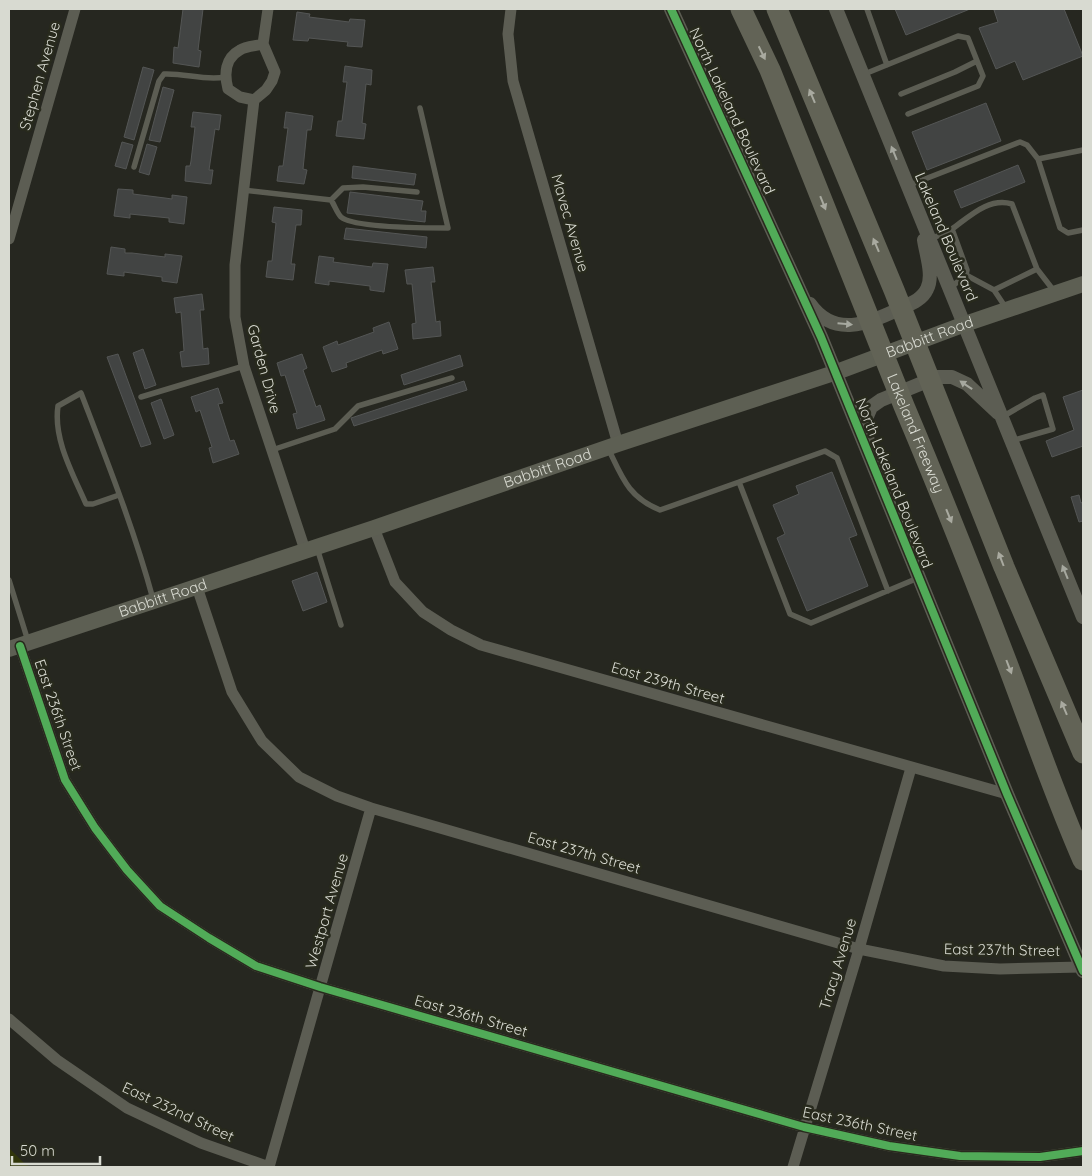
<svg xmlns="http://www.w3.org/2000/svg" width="1092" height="1176" font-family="Quicksand,sans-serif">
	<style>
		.green { fill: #31360b }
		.building { fill: #424443; stroke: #545655 }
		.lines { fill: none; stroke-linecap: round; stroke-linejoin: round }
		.service { stroke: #5c5d53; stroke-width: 5.5 }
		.minor { stroke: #5c5d53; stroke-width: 11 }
		.tertiary { stroke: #5c5d53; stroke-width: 14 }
		.secondary { stroke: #5d5f53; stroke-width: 16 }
		.motorway { stroke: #626356; stroke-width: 21 }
		.cycleway-casing { stroke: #282a1d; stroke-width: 11 }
		.cycleway { stroke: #51ab58; stroke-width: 8 }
		.oneway { fill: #a9aaa0 }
		.oneway2 { fill: #a6a89f }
		.labels { text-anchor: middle; stroke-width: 5; stroke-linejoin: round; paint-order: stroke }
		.street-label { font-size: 15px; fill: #d8dad1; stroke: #282a1d }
	</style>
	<rect width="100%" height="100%" fill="#262720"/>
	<path class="green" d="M9 1148 26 1165 33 1167H9Z"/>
	<path class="building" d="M180 9H208H203L198 50 201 51 199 67 173 63 174 47 178 48 183 9Z
		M895 9H970L906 35Z
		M998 9H1064L1083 56 1023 80 1015 61 996 69 979 28 998 22 994 10Z
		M297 12 310 14 309 17 349 22 350 19 365 20 362 47 347 46 348 42 309 38 308 41 293 40Z
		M345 66 372 70 371 85 366 84 362 123 366 124 364 139 336 136 338 121H342L347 82H343Z
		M143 67 154 70 134 140 124 137Z
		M163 87 174 90 160 142 149 140Z
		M986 103 1001 141 927 170 912 132Z
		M193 112 221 115 219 130 215 129 209 170H213L211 184 185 181 186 166H190L191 161 195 127H191Z
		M286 112 313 116 311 130H307L303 169 307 170 304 184 277 181 279 166H283L288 128H284Z
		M122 142 133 145 126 169 115 166Z
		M147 144 157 147 149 175 139 172Z
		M1018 165 1025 182 961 208 954 191Z
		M353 166 416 174 414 185 352 178Z
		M118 189 133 190V194L165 198 172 199V195L187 197 184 224 169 222V218L130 214V218L114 216Z
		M350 192 423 201 421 211H426L425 222 347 213Z
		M274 207 302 210 301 225H296L291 264H295L293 280 266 277 268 261H272L276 223 272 222Z
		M346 228 427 237 426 248 344 239Z
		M111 247 125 249V253H132L165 257V254L182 256 177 283 162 281V277L124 272V276L107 274Z
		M319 256 334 258 333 262 372 267 373 263 388 264 384 292 370 290V286L329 281V285L315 283Z
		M433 267 435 282H431L436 322 440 321 441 336 413 339 412 324 416 323 412 284H407L405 270Z
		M202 294 204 310H200L203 349 208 348 209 364 182 367 180 352 184 351 181 312 176 313 174 298Z
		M389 322 398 349 383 354 382 350 376 352 346 363 347 367 332 372 323 347 337 341 338 345 374 332 373 328Z
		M143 349 156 385 145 389 133 353Z
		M118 354 151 444 141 447 107 357Z
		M302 354 307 368 303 370 314 401 316 407 320 405 325 420 297 429 293 414 297 413 285 375 281 376 277 363Z
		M460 355 463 366 404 385 401 375Z
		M464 381 467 390 354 426 351 418Z
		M218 388 223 403 218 404 230 441 234 440 239 454 213 463 209 448 212 447 200 410 196 412 191 397Z
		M1083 390V446L1052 457 1046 441 1074 430 1063 397Z
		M161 399 174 435 164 439 151 403Z
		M832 472 857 535 849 538 868 586 807 611 777 538 785 534 773 505 799 494 796 486Z
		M1079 495 1081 503 1083 502V521L1079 522 1071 497Z
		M317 572 327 602 303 611 292 581Z"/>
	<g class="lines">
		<path class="service" d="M867 9 887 65
			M862 75 958 36 968 38 983 76 978 86 908 114
			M901 94 955 72 977 61
			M1038 159 1083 150
			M134 167 159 81 164 74C185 73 205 81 225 77
			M907 186 1020 142 1027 145 1038 159 1060 228 1068 233 1083 230
			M243 190 331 200C334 204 337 213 341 217 354 228 429 228 448 228L420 108
			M331 200 343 188 363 187 417 192
			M952 229C970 216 989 197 1012 204L1037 269 1054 291
			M931 239 952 229 967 270 966 275 950 288
			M966 275 994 290 1006 308
			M994 290 1037 269
			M141 397 244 366
			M1002 417 1035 398 1043 395 1053 429 1011 441
			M608 448C622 477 628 497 660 510L739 482 790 614 811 623 918 578
			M272 450 335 429 358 406 452 378
			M739 482 825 451 837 458 888 591
			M119 495 93 504H86C73 474 53 439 58 406L81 393C107 461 134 529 153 599
			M317 548 341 625
			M9 580 28 641"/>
		<path class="minor" d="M268 9 263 44 275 72 272 81 266 90 254 100 235 265V317L244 366 305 550
			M511 9 508 34 513 81 618 444
			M254 100 240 97 228 89C224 74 225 58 240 50 246 46 256 46 263 44
			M9 239 75 9
			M374 528 395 582 423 612 451 630 481 645 1007 794
			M197 587 232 692 262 741 299 777 337 796 371 808 859 949 944 966 1000 969 1081 967
			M20 646 65 780 95 828 127 870 160 906 209 938 256 966 320 987 804 1127 889 1146 960 1156 1040 1157 1083 1151
			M9 1019 57 1060 127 1108 201 1143 269 1167
			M269 1167 371 808
			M793 1167 859 949 911 768"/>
		<path class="tertiary" d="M671 9 821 337 1007 794 1083 971
			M836 9 1083 617
			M810 304C834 338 868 324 899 309 910 304 922 300 927 289 934 276 926 254 924 240
			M868 443 865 421 871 407 881 400 937 377H952L967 384 998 413"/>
		<path class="secondary" id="s1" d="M9 649 374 528 618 444 834 373 965 324 1083 284"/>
		<g class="motorway">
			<path id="s2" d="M741 9 770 70 904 406C940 491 974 577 1007 663 1032 729 1055 796 1083 860"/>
			<path d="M777 9 894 290 1004 567 1083 753"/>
		</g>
		<g class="cycleway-casing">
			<path id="cycleway" d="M671 9 821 337 1007 794 1083 971
				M20 646 65 780 95 828 127 870 160 906 209 938 256 966 320 987 804 1127 889 1146 960 1156 1040 1157 1083 1151"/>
		</g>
		<use href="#cycleway" class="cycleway"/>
	</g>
	<defs><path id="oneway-solid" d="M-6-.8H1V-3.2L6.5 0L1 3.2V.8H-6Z" transform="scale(1.25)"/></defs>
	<g class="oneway">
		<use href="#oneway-solid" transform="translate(762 53) rotate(64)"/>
		<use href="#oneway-solid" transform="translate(812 96) rotate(-113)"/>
		<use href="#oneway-solid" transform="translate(823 203) rotate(68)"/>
		<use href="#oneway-solid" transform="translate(876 245) rotate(-113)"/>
		<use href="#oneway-solid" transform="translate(949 516) rotate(68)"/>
		<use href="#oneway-solid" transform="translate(1001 559) rotate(-111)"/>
		<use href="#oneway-solid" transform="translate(1009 667) rotate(69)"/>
		<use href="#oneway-solid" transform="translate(1064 708) rotate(-113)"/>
	</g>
	<g class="oneway2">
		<use href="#oneway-solid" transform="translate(894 153) rotate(-112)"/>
		<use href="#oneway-solid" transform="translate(845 324) rotate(5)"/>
		<use href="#oneway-solid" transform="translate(966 385) rotate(-146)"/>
		<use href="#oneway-solid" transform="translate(1065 572) rotate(-112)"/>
	</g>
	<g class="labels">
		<g class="street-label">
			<text transform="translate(40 76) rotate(-74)" y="5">Stephen Avenue</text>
			<text transform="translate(732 111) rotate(65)" y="5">North Lakeland Boulevard</text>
			<text transform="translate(570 223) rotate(74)" y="5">Mavec Avenue</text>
			<text transform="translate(946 237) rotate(67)" y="5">Lakeland Boulevard</text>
			<text dy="5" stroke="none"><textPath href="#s1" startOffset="972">Babbitt Road</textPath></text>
			<text transform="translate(264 369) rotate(75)" y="5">Garden Drive</text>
			<text dy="5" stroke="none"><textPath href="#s2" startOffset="459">Lakeland Freeway</textPath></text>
			<text dy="5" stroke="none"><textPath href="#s1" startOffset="568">Babbitt Road</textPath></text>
			<text transform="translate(894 483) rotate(68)" y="5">North Lakeland Boulevard</text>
			<text dy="5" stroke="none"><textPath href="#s1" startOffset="162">Babbitt Road</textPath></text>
			<text transform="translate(668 683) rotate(16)" y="5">East 239th Street</text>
			<text transform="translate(58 715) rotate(71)" y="5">East 236th Street</text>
			<text transform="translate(584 853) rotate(16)" y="5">East 237th Street</text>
			<text transform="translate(327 911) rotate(-74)" y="5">Westport Avenue</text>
			<text transform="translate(1002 950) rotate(1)" y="5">East 237th Street</text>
			<text transform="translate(838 964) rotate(-73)" y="5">Tracy Avenue</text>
			<text transform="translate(471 1016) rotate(16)" y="5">East 236th Street</text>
			<text transform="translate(178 1112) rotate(25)" y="5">East 232nd Street</text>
			<text transform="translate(860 1124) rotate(12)" y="5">East 236th Street</text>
		</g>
	</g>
	<rect width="1092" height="1176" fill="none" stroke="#d8dad1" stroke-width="20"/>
	<path d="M12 1156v8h88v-8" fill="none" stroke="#d8dad1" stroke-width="2.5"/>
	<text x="20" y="1156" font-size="15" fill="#d8dad1" stroke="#282a1d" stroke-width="4" paint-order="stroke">50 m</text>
</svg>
